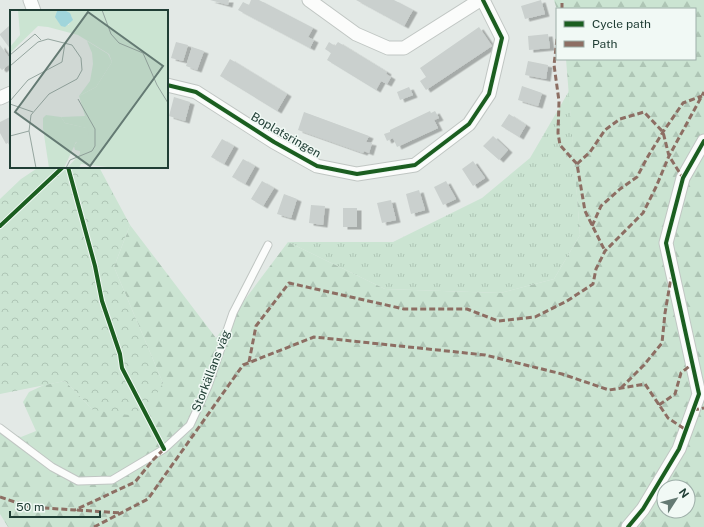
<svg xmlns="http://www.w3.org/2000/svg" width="704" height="527" font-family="'Public Sans',sans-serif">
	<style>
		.grass { fill: url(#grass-tufts) }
		.forest { fill: url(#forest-firs); fill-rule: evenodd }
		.park { fill: url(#park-crowns) }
		.building { fill: #cad0ce; filter: url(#shadow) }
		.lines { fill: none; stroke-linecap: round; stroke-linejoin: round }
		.lane-casing { stroke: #c0c6c3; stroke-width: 9 }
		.street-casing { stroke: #c0c6c3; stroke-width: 15 }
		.lane { stroke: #fbfcfb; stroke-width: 7 }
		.street { stroke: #fbfcfb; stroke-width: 13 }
		.quiet { stroke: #8d6e63; stroke-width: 3; stroke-dasharray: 6 3; stroke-linecap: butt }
		.cycleway-casing { stroke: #f1f9f5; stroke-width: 6 }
		.cycleway { stroke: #1b5e20; stroke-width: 4 }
		.labels { text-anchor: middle; stroke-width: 3; stroke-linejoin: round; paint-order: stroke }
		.street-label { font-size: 12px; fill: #203e35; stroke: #f1f9f5 }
		.inset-road { fill: none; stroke: #95a59f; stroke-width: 1 }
		.view { fill: #647a73; fill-opacity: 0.15; stroke: #647a73; stroke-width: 2 }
		.inset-edge { fill: none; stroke: #203e35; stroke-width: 2 }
	</style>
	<defs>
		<pattern id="grass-tufts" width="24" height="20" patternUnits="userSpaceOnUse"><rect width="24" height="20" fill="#cbe4d2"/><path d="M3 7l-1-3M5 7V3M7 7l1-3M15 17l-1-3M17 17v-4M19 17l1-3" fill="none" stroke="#aec5b5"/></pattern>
		<pattern id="forest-firs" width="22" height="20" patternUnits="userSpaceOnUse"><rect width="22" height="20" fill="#cbe4d2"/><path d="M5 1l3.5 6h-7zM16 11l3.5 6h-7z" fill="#aec5b5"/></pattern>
		<pattern id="park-crowns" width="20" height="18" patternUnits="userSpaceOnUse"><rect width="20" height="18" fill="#cbe4d2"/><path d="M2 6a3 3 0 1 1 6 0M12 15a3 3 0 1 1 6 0" fill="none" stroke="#aec5b5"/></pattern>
		<filter id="shadow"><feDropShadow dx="4.5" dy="2.5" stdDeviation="0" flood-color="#0004"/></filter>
	</defs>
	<rect width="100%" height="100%" fill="#e3e9e6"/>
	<path class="grass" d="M569 91 580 235 554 279 500 293 385 289 288 242H393L482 198 530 158Z"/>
	<path class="forest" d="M554 0H704V527H8L0 514V431L21 437 36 431 23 402 29 392 44 385 65 381 93 410 163 383 114 267 130 225 216 338 288 242 385 289 500 293 554 279 580 235 566 59H695V9H557V10ZM664 487H688V511H664Z"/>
	<path class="park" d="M39 167H99L130 225 114 267 163 383 143 417 93 410 65 381 0 394V199L21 179Z"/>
	<path class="building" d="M210 0H229L228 5Z
		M251 0H259L313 28 308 37 314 40 310 48 238 10 243 2 249 5Z
		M356 0H394L413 10 404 26Z
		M541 0 545 14 525 19 521 6Z
		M9 26 11 28V50L0 35V34Z
		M479 27 492 46 426 90 420 81 426 77 420 68Z
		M548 34 550 48 529 50 528 36Z
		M176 42 188 45 183 61 171 58Z
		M329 42 335 46 338 42 387 72 386 74 391 77 387 84 381 81 376 90 327 60 331 53 325 49Z
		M0 45 11 60V63L2 70 0 68Z
		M192 47 204 51 197 70 186 66Z
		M230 59 287 94 277 111 220 76Z
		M528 61 548 65 546 79 525 75Z
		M522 86 542 93 538 106 518 100Z
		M409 87 413 95 400 100 397 92Z
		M174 97 190 102 185 121 169 116Z
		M430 111 431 113 435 111 439 118 434 120 438 128 397 147 393 138 387 141 384 134 390 132V130Z
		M304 112 369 136 366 142 372 143 369 153 364 151 363 153 298 130Z
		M509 114 526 125 519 137 501 126Z
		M10 117 11 141 6 144 0 133V122Z
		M493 136 508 150 499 160 483 146Z
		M222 139 234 146 224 164 211 157Z
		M243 159 255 166 245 184 232 177Z
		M473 161 485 178 473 186 462 169Z
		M262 181 274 188 263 206 251 199Z
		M446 181 456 199 443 205 434 187Z
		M419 190 425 210 411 214 406 194Z
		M284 194 297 199 291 218 277 214Z
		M391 200 396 220 382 223 377 203Z
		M311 205 325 206 323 225 309 223Z
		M343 208H357V227H343Z"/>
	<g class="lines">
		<g class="lane-casing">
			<path id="lane" d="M0 428 52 467 78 481 112 480 164 449 190 425 208 386 233 313 268 245"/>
		</g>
		<g class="street-casing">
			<path id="street" d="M30 0 34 11
				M309 0 356 34 388 48H404L480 0
				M167 85 196 92 274 142 317 166 357 174 415 165 469 124 489 94 502 38 483 0
				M0 98 11 93
				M628 527 643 509 679 449 699 394 666 243 683 178 704 141"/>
		</g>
		<use href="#lane" class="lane"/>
		<use href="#street" class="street"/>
		<path class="quiet" d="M562 9V0
			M557 39 554 65 559 101 558 133 560 145 577 164 585 211 605 251
			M577 164 590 152 605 130 620 119 644 112 663 132 669 156 683 178
			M592 226 601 206 620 189 637 177 647 158 663 132 683 103 702 96
			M249 362 256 326 289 283 404 309H467L498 321 535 317 567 301 593 284 596 269 605 251 643 213 656 187 669 156 704 92
			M621 388 644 365 662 343 665 313 671 278
			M659 405 675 394 681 373 692 364
			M693 410 704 408
			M0 497 30 507 75 510 135 482 153 460 164 449
			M77 510 121 513
			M94 527 148 499 243 365 314 337 485 355 562 374 609 390 645 384 668 418 686 430"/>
		<g class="cycleway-casing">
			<path id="cycleway" d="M167 85 196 92 274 142 317 166 357 174 415 165 469 124 489 94 502 38 483 0
				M68 167 95 266 102 301 120 354 122 368 164 449
				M0 226 63 167
				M628 527 643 509 679 449 699 394 666 243 683 178 704 141"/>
		</g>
		<use href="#cycleway" class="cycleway"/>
	</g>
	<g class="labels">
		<g class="street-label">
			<text transform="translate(286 135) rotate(30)" y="4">Boplatsringen</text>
			<text transform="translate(211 371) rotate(-69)" y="4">Storkällans väg</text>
		</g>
	</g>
	<g transform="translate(10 10)">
		<rect width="158" height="158" fill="#e3e9e6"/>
		<path d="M77 31 98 44 102 52 86 77 69 86 80 71 83 54 82 43Z" fill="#cbe4d2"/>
		<path d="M8 0H50L47 1 46 5 50 14 59 15 62 7 54 0H158V158H106L71 154 69 158H57L70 144V141L65 140 64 136 76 118 55 113 51 107 75 106 69 86 86 77 102 52 99 44 68 25 38 17 28 16 0 43V37L10 25Z" fill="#cbe4d2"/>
		<path d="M36 105 51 107 55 113 77 118 79 125 73 131 66 132 54 158H39L33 118V108Z" fill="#cbe4d2"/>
		<path d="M54 0 60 3 63 10 55 17 51 16 45 7 47 1Z" fill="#a0d5db"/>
		<path class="inset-road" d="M92 0 101 24 109 33 133 43 147 75 158 93M0 45 25 24 31 30M0 56 28 32 38 29 62 35 71 48 72 60 67 69 39 84 21 105 19 121 26 158M0 91 18 70 52 52 55 33M0 94 23 102M0 126 19 121M56 158 60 150 82 141 85 136V119L68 89"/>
		<path class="view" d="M78 2 153 56 80 156 5 102Z"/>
		<rect width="158" height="158" class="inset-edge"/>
	</g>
	<rect x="556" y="8" width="140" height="52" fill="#f1f9f5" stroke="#9daea8"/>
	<rect x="564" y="21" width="20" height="6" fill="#1b5e20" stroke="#9daea8"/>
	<text x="592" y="28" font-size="12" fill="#203e35">Cycle path</text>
	<rect x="564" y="41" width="20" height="6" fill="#8d6e63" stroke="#9daea8"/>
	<text x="592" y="48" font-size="12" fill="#203e35">Path</text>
	<g transform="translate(676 499) rotate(54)"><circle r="19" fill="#f1f9f5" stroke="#9daea8"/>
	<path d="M0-3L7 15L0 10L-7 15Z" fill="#647a73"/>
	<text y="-6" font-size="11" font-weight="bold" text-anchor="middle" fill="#203e35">N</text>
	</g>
	<path d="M10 511v6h90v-6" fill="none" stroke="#203e35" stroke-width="2"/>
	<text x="16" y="511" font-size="12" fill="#203e35" stroke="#f1f9f5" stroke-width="3" paint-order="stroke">50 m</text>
</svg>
